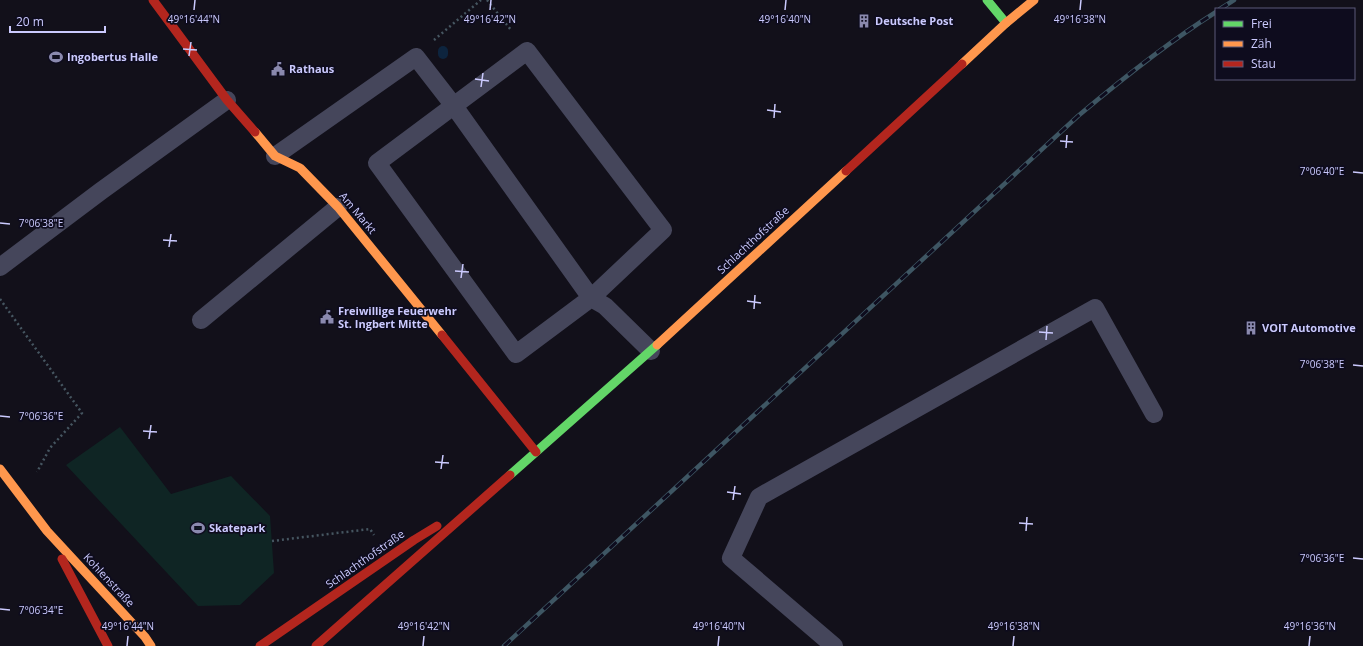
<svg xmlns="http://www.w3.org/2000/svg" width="1363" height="646" font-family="'Open Sans',sans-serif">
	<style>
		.green { fill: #0f2524 }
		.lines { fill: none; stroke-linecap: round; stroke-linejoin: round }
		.stream { stroke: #0d243e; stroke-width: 10 }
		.path { stroke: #465661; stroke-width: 2.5; stroke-dasharray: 2 3; stroke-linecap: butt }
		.lane { stroke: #45465b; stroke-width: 18 }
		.fast { stroke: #63d668; stroke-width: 9 }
		.slow { stroke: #ff974d; stroke-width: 9 }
		.jam { stroke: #b3261e; stroke-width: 9 }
		.rail-casing { stroke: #3e5663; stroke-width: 4.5 }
		.rail { stroke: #0e0c1e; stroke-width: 3; stroke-dasharray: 9; stroke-linecap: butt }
		.ticks { fill: none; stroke: #cbcafe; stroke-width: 1.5 }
		.labels { text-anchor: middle; stroke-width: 3.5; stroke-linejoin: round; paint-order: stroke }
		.poi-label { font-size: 11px; font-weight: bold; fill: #cbcafe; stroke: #0e0c1e; text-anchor: start }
		.street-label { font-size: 11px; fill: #cbcafe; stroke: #0e0c1e }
		.ticks-label { font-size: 10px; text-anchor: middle; fill: #cbcafe; stroke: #0e0c1e; stroke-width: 3.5; stroke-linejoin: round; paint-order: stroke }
	</style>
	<rect width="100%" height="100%" fill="#12101a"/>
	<path class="green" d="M120 427 171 494 231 476 270 516 274 573 240 605 198 606 66 465Z"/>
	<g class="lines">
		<path class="stream" d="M443 54V51"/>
		<path class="path" d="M487 0 511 30
			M434 40 481 0
			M0 299 82 413 50 448 37 472
			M272 541 370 529 374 535"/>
		<path class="lane" d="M527 51 663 230 591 298 516 354 377 163Z
			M275 156 416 57 454 106 591 298 605 306 651 351
			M0 267 101 191 227 100
			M201 320 338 207
			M834 646 731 558 759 497 1095 308 1154 414"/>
		<path class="fast" d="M987 0 1006 23
			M510 475 657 345"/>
		<path class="slow" d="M962 64 1006 23 1034 0
			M255 132 275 156 300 168 338 207 442 335
			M657 345 846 171
			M0 469 47 531 145 637 151 646"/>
		<path class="jam" d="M153 0 227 100 255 132
			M846 171 962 64
			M442 335 536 452
			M62 559 108 646
			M260 646 414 540 437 526
			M316 646 510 475"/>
		<g class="rail-casing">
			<path id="rail" d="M1220 9 1234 0
				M504 646 1078 116C1122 79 1167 43 1216 12"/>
		</g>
		<use href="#rail" class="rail"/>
	</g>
	<path class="ticks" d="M194 10 195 0M490 10 491 0M785 10 786 0M1080 10 1081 0M183 49 197 50M189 56 191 42M475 79 489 81M481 87 483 73M767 110 781 112M774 118 775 104M1060 141 1073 142M1066 148 1067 135M1353 172 1363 173M0 223 10 224M163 240 177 241M169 247 171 234M455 271 469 272M461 278 463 264M747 301 761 303M754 309 755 295M1039 332 1053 333M1046 340 1047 326M1353 365 1363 366M0 416 10 417M143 431 157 432M149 439 151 425M435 462 449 463M441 469 443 455M727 492 741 494M733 500 735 486M1019 523 1033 524M1026 531 1027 517M1353 558 1363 559M0 609 10 610M127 646 128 636M423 646 424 636M718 646 719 636M1013 646 1014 636M1309 646 1310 636"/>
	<defs>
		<g id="building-bare" transform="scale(1.08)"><path d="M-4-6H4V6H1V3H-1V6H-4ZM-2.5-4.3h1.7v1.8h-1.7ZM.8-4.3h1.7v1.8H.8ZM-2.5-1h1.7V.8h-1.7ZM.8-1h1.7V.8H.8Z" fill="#8a89ae" stroke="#0e0c1e" stroke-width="2.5" paint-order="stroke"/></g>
		<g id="stadium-bare" transform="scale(1.08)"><path d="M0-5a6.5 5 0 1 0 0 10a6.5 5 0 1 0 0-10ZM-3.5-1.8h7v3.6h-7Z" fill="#8a89ae" stroke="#0e0c1e" stroke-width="2.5" paint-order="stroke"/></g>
		<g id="civic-bare" transform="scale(1.08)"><path d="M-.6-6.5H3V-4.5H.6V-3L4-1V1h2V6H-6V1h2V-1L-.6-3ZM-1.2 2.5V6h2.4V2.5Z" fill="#8a89ae" stroke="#0e0c1e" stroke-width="2.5" paint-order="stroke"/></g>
	</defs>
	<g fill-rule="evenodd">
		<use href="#building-bare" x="864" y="21"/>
		<use href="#stadium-bare" x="56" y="57"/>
		<use href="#civic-bare" x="278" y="69"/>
		<use href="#civic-bare" x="327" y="317"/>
		<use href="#building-bare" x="1251" y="328"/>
		<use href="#stadium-bare" x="198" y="528"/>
	</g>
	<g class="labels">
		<g class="poi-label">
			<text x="875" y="25">Deutsche Post</text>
			<text x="67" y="61">Ingobertus Halle</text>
			<text x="289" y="73">Rathaus</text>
			<text x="338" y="315">Freiwillige Feuerwehr<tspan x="338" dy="13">St. Ingbert Mitte</tspan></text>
			<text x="1262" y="332">VOIT Automotive</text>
			<text x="209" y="532">Skatepark</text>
		</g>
		<g class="street-label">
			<text transform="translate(358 213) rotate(50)" y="4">Am Markt</text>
			<text transform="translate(753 240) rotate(-43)" y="4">Schlachthofstraße</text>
			<text transform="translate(365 559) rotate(-35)" y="4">Schlachthofstraße</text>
			<text transform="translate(109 580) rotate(47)" y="4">Kohlenstraße</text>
		</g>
	</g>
	<g class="ticks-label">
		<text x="194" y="23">49°16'44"N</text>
		<text x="490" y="23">49°16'42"N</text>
		<text x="785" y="23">49°16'40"N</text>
		<text x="1080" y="23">49°16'38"N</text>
		<text x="1322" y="175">7°06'40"E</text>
		<text x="41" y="227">7°06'38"E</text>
		<text x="1322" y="368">7°06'38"E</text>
		<text x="41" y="420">7°06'36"E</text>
		<text x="1322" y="562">7°06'36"E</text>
		<text x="41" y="614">7°06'34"E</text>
		<text x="128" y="630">49°16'44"N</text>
		<text x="424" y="630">49°16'42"N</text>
		<text x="719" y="630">49°16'40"N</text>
		<text x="1014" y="630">49°16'38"N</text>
		<text x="1310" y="630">49°16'36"N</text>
	</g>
	<rect x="1215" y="8" width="140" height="72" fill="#0e0c1e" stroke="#5a5878"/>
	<rect x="1223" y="21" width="20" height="6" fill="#63d668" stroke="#5a5878"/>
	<text x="1251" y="28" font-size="12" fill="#cbcafe">Frei</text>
	<rect x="1223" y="41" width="20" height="6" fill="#ff974d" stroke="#5a5878"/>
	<text x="1251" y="48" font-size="12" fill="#cbcafe">Zäh</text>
	<rect x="1223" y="61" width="20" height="6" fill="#b3261e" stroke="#5a5878"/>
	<text x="1251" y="68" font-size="12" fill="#cbcafe">Stau</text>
	<path d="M10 26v6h95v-6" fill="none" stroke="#cbcafe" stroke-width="2"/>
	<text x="16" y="26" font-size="12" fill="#cbcafe" stroke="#0e0c1e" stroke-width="3" paint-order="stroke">20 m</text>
</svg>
